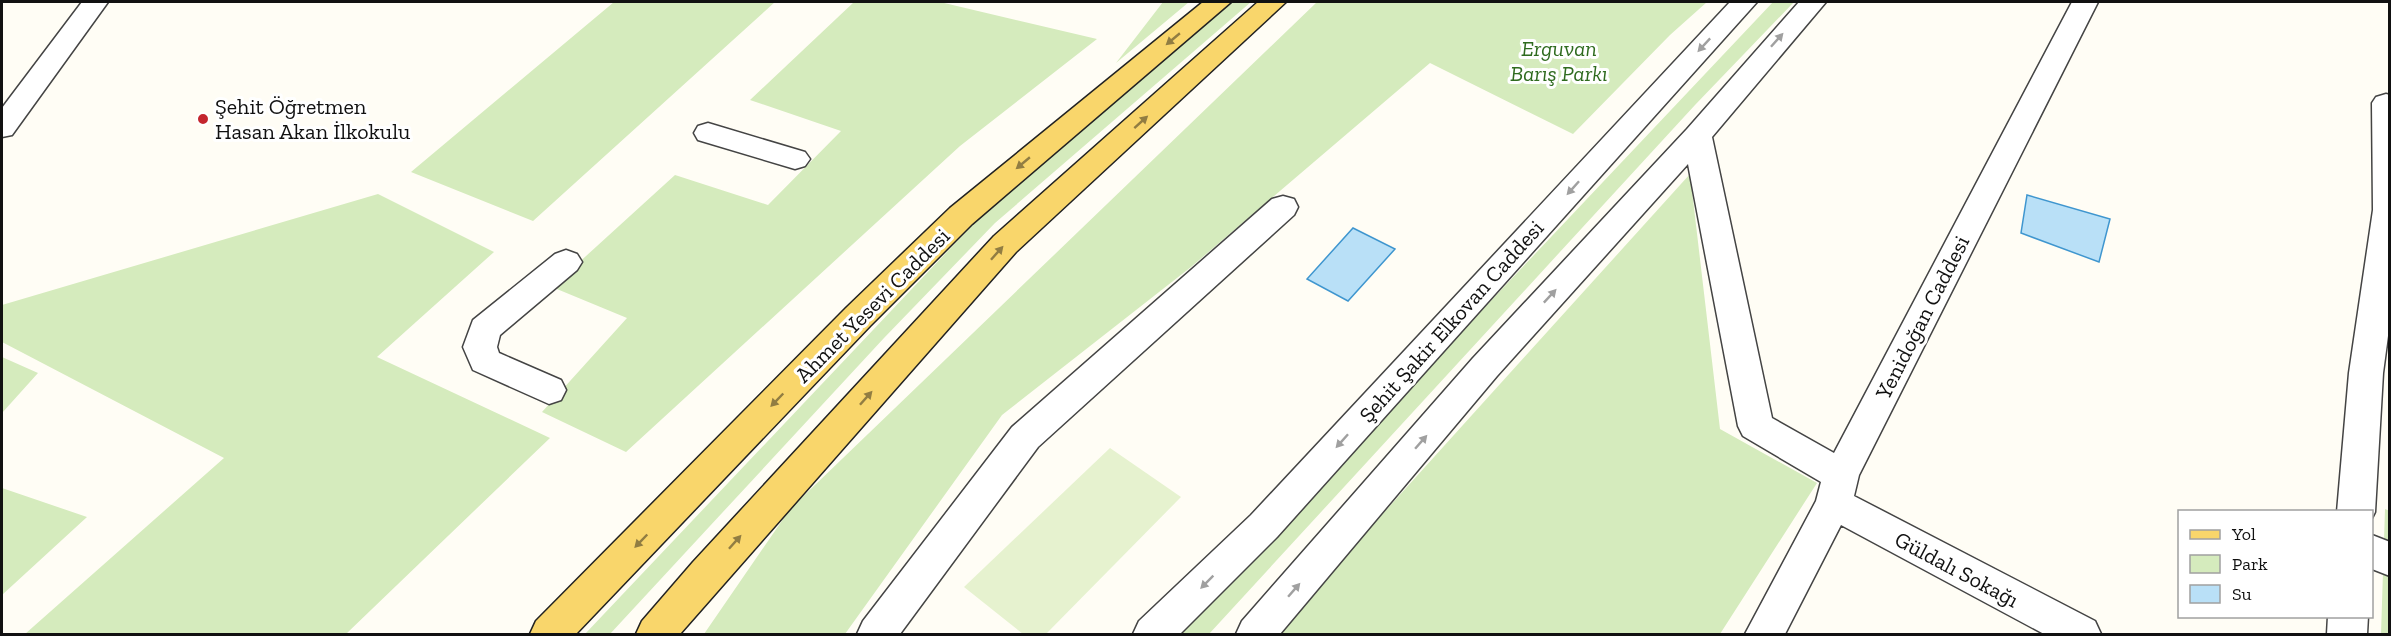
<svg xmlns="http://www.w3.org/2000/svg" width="2391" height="636" font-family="'Zilla Slab',serif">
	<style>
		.green { fill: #d5ebbd }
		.pitch { fill: #e6f2cf }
		.water { fill: #b9e0f7; stroke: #3f96cf; stroke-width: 1.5 }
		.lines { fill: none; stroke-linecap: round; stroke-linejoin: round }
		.minor-casing { stroke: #444; stroke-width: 3 }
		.major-casing { stroke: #222; stroke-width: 3 }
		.minor { fill: #fff; fill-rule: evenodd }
		.major { fill: #f9d66b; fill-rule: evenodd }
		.oneway { fill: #917d42 }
		.oneway2 { fill: #a0a0a0 }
		.poi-dot { fill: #c4262e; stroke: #fff; stroke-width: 2 }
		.labels { text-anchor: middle; stroke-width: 6; stroke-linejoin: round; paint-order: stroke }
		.park-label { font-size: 22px; font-style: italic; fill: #2f6b1f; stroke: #fff }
		.poi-label { font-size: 22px; fill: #111; stroke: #fff; text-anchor: start }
		.street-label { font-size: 22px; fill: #111; stroke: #fff }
	</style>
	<rect width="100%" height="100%" fill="#fffdf5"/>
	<path class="green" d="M614 2H775L533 221 411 172Z
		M854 2H940L1097 39 960 146 626 452 542 412 627 318 552 287 675 175 768 205 841 131 750 100Z
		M1163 2H1189L1116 63Z
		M1229 2H1251L995 223 884 338 610 634H585L980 217Z
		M1317 2H1707L1670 35 1573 134 1430 63 1191 267 1002 415 845 634H704L790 509Z
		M1773 2H1794L1695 105 1209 634H1176Z
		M1690 174 1720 429 1817 483 1720 634H1274Z
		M378 194 494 252 377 357 550 438 346 634H25L224 458 2 342V305Z
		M2 357 38 373 2 413Z
		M2 488 87 517 2 595Z
		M2385 509 2390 511V634H2381Z"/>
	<path class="pitch" d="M1110 448 1181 497 1046 634H1023L964 587Z"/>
	<path class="water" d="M2027 195 2110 219 2099 262 2021 233Z
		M1353 228 1395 249 1348 301 1307 279Z"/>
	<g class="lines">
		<g class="minor-casing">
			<path id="minor" d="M82 2H108L12 135 2 137V108Z
				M1730 2H1757L1277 537 1180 634H1133L1139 621 1251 515Z
				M1799 2H1826L1712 137 1772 418 1834 453 2072 2H2098L1859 475 1854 496 2095 621 2101 634H2044L1841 525 1785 634H1745L1816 501 1821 482 1743 436 1738 426 1688 164 1497 376 1280 634H1236L1242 621 1473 358 1687 129Z
				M2386 94 2390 95V321L2383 373 2375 512 2372 518V512H2337L2349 373 2373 210 2372 103 2376 97Z
				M708 123 805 152 810 159 805 166 795 169 698 140 694 133 698 126Z
				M1283 196 1294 199 1298 207 1294 215 1038 447 900 634H857L863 621 1012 427 1272 199Z
				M566 250 577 254 582 262 577 270 500 335 497 347 499 353 561 380 566 390 561 400 549 404 473 370 463 347 473 320 555 254Z
				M2372 535 2390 542V576L2372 569Z
				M2328 616H2368L2367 634H2327Z"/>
		</g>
		<g class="major-casing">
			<path id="major" d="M1203 2H1231L972 224 870 326 576 634H530L536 621 846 308 950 208Z
				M1258 2H1286L1016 252 680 634H636L642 621 693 562 994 236Z"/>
		</g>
		<use href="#minor" class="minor"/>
		<use href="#major" class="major"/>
	</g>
	<defs><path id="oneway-solid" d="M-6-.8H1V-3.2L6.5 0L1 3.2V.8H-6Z" transform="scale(1.5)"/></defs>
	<g class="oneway">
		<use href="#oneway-solid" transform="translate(1173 39) rotate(140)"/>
		<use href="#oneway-solid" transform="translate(1141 122) rotate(-42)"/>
		<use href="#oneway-solid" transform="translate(1023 163) rotate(140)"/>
		<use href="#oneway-solid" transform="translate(997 253) rotate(-48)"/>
		<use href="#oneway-solid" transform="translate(866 398) rotate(-48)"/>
		<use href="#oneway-solid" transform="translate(777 400) rotate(134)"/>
		<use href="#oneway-solid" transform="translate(641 541) rotate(134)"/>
		<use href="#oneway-solid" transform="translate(735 542) rotate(-48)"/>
	</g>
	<g class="oneway2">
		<use href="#oneway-solid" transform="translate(1777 40) rotate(-48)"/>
		<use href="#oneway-solid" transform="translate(1704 45) rotate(133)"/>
		<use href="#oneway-solid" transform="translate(1573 188) rotate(132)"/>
		<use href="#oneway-solid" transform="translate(1550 296) rotate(-47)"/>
		<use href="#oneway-solid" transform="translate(1342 441) rotate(132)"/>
		<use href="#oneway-solid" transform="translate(1421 442) rotate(-49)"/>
		<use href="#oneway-solid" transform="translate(1207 582) rotate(135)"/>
		<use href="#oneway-solid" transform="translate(1294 590) rotate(-49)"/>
	</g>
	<circle class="poi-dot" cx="203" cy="119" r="6"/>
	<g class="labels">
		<g class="park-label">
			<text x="1559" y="56">Erguvan<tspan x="1559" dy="25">Barış Parkı</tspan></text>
		</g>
		<g class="poi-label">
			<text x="215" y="114">Şehit Öğretmen<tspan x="215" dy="25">Hasan Akan İlkokulu</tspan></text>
		</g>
		<g class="street-label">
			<text transform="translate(872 305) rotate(-45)" y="8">Ahmet Yesevi Caddesi</text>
			<text transform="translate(1922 317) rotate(-63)" y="8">Yenidoğan Caddesi</text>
			<text transform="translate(1451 321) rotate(-48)" y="8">Şehit Şakir Elkovan Caddesi</text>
			<text transform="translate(1957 569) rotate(28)" y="8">Güldalı Sokağı</text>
		</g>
	</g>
	<rect width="2391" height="636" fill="none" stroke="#111111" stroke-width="6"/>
	<rect x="2178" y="510" width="195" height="108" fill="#ffffff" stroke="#a0a0a0" stroke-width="1.5"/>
	<rect x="2190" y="530" width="30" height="9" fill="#f9d66b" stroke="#a0a0a0" stroke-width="1.5"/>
	<text x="2232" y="540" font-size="18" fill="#111111">Yol</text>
	<rect x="2190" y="555" width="30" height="18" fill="#d5ebbd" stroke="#a0a0a0" stroke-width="1.5"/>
	<text x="2232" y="570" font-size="18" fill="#111111">Park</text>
	<rect x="2190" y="585" width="30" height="18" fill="#b9e0f7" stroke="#a0a0a0" stroke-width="1.5"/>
	<text x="2232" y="600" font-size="18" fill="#111111">Su</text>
</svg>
